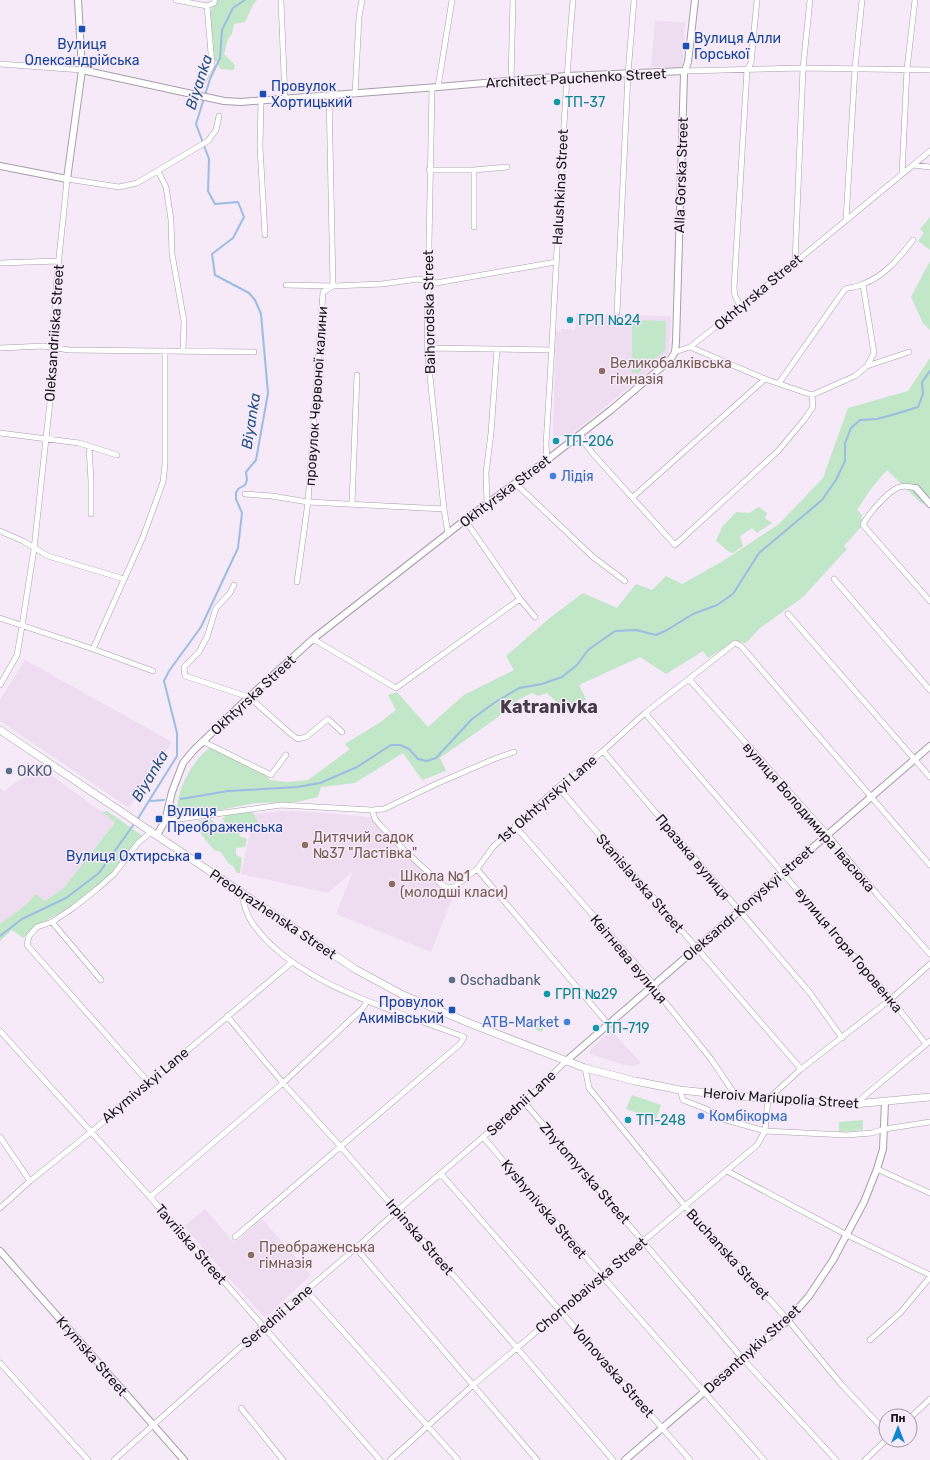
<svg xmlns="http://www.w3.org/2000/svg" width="930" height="1460" font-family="Rubik,sans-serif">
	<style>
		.built { fill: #eedcf1 }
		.green { fill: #c1e6c8 }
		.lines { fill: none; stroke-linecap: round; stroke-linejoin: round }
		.stream { stroke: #9cbce3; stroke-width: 2 }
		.minor-casing { stroke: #a99dab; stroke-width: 6 }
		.tertiary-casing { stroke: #a99dab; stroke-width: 8 }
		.secondary-casing { stroke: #a99dab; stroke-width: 8 }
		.minor { stroke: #fff; stroke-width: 5 }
		.tertiary { stroke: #fff; stroke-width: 6 }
		.secondary { stroke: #fff; stroke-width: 7 }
		.transit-dot { fill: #1a4fb4; stroke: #f6eaf9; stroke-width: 1.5 }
		.culture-dot { fill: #0f9aa8; stroke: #f6eaf9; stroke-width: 1.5 }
		.education-dot { fill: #8d6e63; stroke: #f6eaf9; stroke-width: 1.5 }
		.shop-dot { fill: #3f7fe0; stroke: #f6eaf9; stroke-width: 1.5 }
		.service-dot { fill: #5c6f8a; stroke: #f6eaf9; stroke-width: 1.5 }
		.labels { text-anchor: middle; stroke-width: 3; stroke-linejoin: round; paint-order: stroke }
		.transit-label { font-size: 14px; fill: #164399; stroke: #f6eaf9; text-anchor: start }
		.street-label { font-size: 14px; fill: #1c171d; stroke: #f6eaf9 }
		.culture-label { font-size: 14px; fill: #0d838f; stroke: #f6eaf9; text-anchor: start }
		.education-label { font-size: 14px; fill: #785e54; stroke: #f6eaf9; text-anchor: start }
		.shop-label { font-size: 14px; fill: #366cbe; stroke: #f6eaf9; text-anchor: start }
		.service-label { font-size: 14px; fill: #4e5e75; stroke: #f6eaf9; text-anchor: start }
		.water-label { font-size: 15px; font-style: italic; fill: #255283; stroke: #f6eaf9 }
		.district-label { font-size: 18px; font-weight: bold; fill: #463c48; stroke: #f6eaf9 }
	</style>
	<rect width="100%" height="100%" fill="#f6eaf9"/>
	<path class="built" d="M655 21 685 22 683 65 680 68 651 67Z
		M576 314 615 315 616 317H620V315L671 316 670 346 668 353 662 361 569 436H553L556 331 561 332V329L575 330Z
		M25 660 172 742 129 808 0 721V700Z
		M35 769 48 773 115 821 64 888 45 901 36 894 30 902 16 914 0 924V788L5 792 11 785 21 780Z
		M282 811 314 812 370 817 398 847V853L400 855H407L452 899 431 952 336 914 353 871 328 893 241 874 254 814Z
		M611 1030 641 1063 634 1066 624 1065 590 1054V1050Z
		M205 1209 234 1243 262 1219 311 1275 265 1318 219 1267 184 1226Z"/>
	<path class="green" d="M217 0H257L253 5 245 22 234 24 232 34 228 39 224 54 235 65 234 70 220 69 217 61 213 60 210 12Z
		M930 217V250L918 241 924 233 920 229Z
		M930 261V330L923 323 911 297Z
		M635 320 666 321 665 351 638 373H632V325Z
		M930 358V495L922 504 887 470 870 490 857 510 862 515 861 527 844 546 847 549 803 597 759 629 746 643 735 641 708 658 703 651 666 674 640 657 579 685 586 699 570 714 547 693 538 696 532 693 518 700 494 720 440 758 446 771 422 780 403 753 355 783 321 787 318 797 298 802 255 803 179 818C171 798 193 758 211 747L264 774 270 780 287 782 308 780 350 749 345 744 379 723 396 710 388 695 397 692 428 727 464 695 514 670 506 656 551 617 583 593 617 608 636 584 652 590 666 576 682 584 723 561 779 524 823 478 848 408 908 391Z
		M759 507 767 513 765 518 772 523 757 533 752 528 740 536 743 546 733 553 729 552 716 541 722 527 736 512 749 513Z
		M107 811 143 836 113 872 74 905 35 927 23 938 12 930 0 941V924C13 914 26 907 36 894L45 901 64 888 115 822 102 812Z
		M253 812 258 824 254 829 244 825 239 836 247 839 245 847 236 848V855L242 858 240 873H237L233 866 228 863 221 852 214 850 201 834 199 821 210 818 218 826 225 828 227 825 222 819 227 815Z
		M541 1016 548 1019 542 1032 535 1029Z
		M632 1095 661 1105 656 1120 626 1109Z
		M863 1120V1130L839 1132V1122Z"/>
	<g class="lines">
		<path class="stream" d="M181 799 228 791 297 787 320 783 357 767 391 745H400L409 749 418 759 427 761 436 758 472 719 494 703 519 688 542 684 562 677 577 665 588 650 615 631 636 630 656 635 667 630 693 614 717 605 733 594 759 553 822 500 836 480 845 461V443L851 428 860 420 877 419 892 415 918 407 923 394 922 382 930 371
			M150 801 164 800
			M137 820 177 756V733L164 681 169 671 201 627 238 548 242 513 236 499V493L238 489 245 485 247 480 246 472 256 460 268 393 261 314 255 300 249 293 215 275 212 254 233 238 244 217 238 202 215 204 208 191 209 159 196 124 210 79 220 58 222 30 233 8 245 0
			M0 936 22 919 66 898 99 873 134 824"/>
		<g class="minor-casing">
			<path id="minor" d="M176 0 207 6 214 3 215 0
				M281 0 285 99
				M0 64 82 70
				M685 71 803 68 930 70
				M511 80 513 0
				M203 81 212 65 207 6
				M438 87 452 0
				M432 88 427 348 444 509 448 534
				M355 94 359 17 362 0
				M261 101 260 147 265 235
				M913 165 930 167
				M429 170H474L507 167
				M158 171 166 187 171 220 172 254 184 321 183 351
				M902 174 907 69 915 0
				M846 220 855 68 862 0
				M474 227V170
				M795 262 803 68 810 0
				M0 263 58 261
				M286 285 333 286 382 284 418 279 436 283 556 262
				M863 285 874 353 867 366
				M741 307 735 296 734 288 747 70 751 63 757 0
				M617 312 628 74 634 0
				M690 347 765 379 812 395
				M0 348 44 346 69 350 254 352
				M427 348 552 350
				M675 352 690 347 741 307 930 151
				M779 383 845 289C851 287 858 287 863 284 885 276 899 258 913 240
				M0 433 79 443 117 455
				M581 434 584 442 594 455 675 545 778 451 804 420 813 407 812 395 855 376 867 366 909 352
				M89 447 91 481V514
				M547 460 546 444C556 296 560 148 573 0
				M515 483 593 557 625 581
				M916 488C909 486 903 485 897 488 887 493 867 515 863 525L930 601
				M245 494 272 496 308 502 444 509
				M633 497 765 379
				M352 504 357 375
				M487 504 486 473 491 433 497 349
				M465 520 520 599 535 617
				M0 531 23 541 48 556 124 579
				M834 579 930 690
				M297 582 308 502 323 292 333 286 329 95
				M234 585 230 593 216 608 207 637 199 652 184 667 185 676 249 697 292 735 298 739 306 737 328 719 342 732
				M788 614 930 777
				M0 618 93 649 153 671
				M313 639 396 688 520 599
				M93 649 143 537 163 482 165 464V351
				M689 679 827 834 876 893 930 954
				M0 685 17 655 22 626 34 549 55 356C52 297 62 238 67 179L119 187 137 183 208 141 216 130 219 116
				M645 713 891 999 926 1044
				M202 741 271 775 286 755
				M603 751 810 993 842 1038
				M558 787 801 1069
				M372 810 375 819 380 825 403 849 440 883 445 887H454L477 869 493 847 558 787 603 751 645 713 735 643 741 646 930 865
				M165 821 281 805 372 810 384 809 436 784 494 759 514 752
				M515 826 654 985 657 992 711 1059 736 1096
				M477 869 608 1024
				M52 922 101 980
				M227 1016 283 1083 340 1146 517 1348 613 1460
				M0 1031 150 1197 380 1460
				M585 1068 589 1088 685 1206 788 1320 841 1384 886 1432
				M149 1083 27 945 29 936 37 927 52 922 73 908 97 889 114 874 138 843 152 831
				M680 1090 683 1100 706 1109 726 1120 765 1131 846 1135 872 1133 885 1129 930 1122
				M524 1102 743 1359 836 1460
				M855 1104 930 1041
				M0 1137 30 1181
				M483 1137 602 1276 764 1460
				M877 1169 930 1193
				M727 1171 847 1235 930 1275
				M441 1174 690 1460
				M150 1197 283 1083 363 1008 367 1001
				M0 1208 30 1181 91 1132 291 963
				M235 1237 460 1044 464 1037C399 1012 299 985 256 928 247 918 244 904 241 892
				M356 1248 537 1460
				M306 1290 458 1460
				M870 1340 901 1312 930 1277
				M0 1363 88 1460
				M241 1408 283 1460
				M910 1418 930 1399
				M114 1460 263 1327 356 1248 397 1211 524 1102 566 1061
				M390 1460 472 1386 757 1145 765 1131 768 1099 801 1069 891 999 930 964
				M865 1460 886 1440"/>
		</g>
		<g class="tertiary-casing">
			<path id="tertiary" d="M82 70 224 101 241 102 438 87 566 76 685 71
				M0 166 67 179 82 70 78 0
				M916 488 930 504
				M157 835 165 821 172 792 183 763 193 751 249 697 313 639 465 520 547 460 611 410 670 360 675 352 676 342 684 74 688 62 695 0
				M566 1061 930 746
				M0 1251 184 1460
				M625 1460 788 1320 809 1296 833 1260 864 1202 877 1169 883 1149 885 1102"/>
		</g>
		<g class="secondary-casing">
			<path id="secondary" d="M0 730 355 969 403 995 469 1023 585 1068 635 1081 680 1090 736 1096 810 1102 855 1104 930 1097"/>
		</g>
		<use href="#minor" class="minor"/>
		<use href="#tertiary" class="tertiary"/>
		<use href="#secondary" class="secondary"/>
	</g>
	<g class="transit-dot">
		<rect x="78" y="25" width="8" height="8" rx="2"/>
		<rect x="682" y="42" width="8" height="8" rx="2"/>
		<rect x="259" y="90" width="8" height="8" rx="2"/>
		<rect x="155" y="815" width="8" height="8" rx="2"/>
		<rect x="194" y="852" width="8" height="8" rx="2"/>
		<rect x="448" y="1006" width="8" height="8" rx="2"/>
	</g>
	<g class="culture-dot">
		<circle cx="557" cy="102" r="4"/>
		<circle cx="570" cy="320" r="4"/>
		<circle cx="556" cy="441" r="4"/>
		<circle cx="547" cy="994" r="4"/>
		<circle cx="596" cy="1028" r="4"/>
		<circle cx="628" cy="1120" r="4"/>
	</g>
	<g class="education-dot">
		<circle cx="602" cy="371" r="4"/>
		<circle cx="305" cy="845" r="4"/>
		<circle cx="392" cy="884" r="4"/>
		<circle cx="251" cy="1255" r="4"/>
	</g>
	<g class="shop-dot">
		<circle cx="553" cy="476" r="4"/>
		<circle cx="567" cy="1022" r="4"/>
		<circle cx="701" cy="1116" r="4"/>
	</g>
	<g class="service-dot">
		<circle cx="9" cy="771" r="4"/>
		<circle cx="452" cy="980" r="4"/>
	</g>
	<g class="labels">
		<g class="transit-label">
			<text x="694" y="43">Вулиця Алли<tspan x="694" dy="16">Горської</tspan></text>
			<text x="82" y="49" text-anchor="middle">Вулиця<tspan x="82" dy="16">Олександрійська</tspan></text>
			<text x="271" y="91">Провулок<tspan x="271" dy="16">Хортицький</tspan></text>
			<text x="167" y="816">Вулиця<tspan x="167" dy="16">Преображенська</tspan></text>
			<text x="190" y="861" text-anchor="end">Вулиця Охтирська</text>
			<text x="444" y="1007" text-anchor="end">Провулок<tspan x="444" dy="16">Акимівський</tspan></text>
		</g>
		<g class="street-label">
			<text transform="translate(576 78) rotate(-3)" y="5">Architect Pauchenko Street</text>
			<text transform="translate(681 175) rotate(-88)" y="5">Alla Gorska Street</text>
			<text transform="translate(560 187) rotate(-87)" y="5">Halushkina Street</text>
			<text transform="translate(758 292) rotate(-40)" y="5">Okhtyrska Street</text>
			<text transform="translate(429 312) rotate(-91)" y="5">Baihorodska Street</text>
			<text transform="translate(54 333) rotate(-86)" y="5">Oleksandriiska Street</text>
			<text transform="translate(316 396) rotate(-86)" y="5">провулок Червоної калини</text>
			<text transform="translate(505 491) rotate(-37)" y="5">Okhtyrska Street</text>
			<text transform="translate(253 695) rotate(-43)" y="5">Okhtyrska Street</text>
			<text transform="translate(547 799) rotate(-41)" y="5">1st Okhtyrskyi Lane</text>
			<text transform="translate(809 817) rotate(49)" y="5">вулиця Володимира Івасюка</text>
			<text transform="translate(693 857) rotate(50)" y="5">Празька вулиця</text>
			<text transform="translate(640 883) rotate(49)" y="5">Stanislavska Street</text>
			<text transform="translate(748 903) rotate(-41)" y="5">Oleksandr Konyskyi street</text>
			<text transform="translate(273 914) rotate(34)" y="5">Preobrazhenska Street</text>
			<text transform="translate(849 950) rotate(50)" y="5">вулиця Ігоря Горовенка</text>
			<text transform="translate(629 959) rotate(50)" y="5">Квітнева вулиця</text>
			<text transform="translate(145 1085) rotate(-40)" y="5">Akymivskyi Lane</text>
			<text transform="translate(781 1098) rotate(4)" y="5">Heroiv Mariupolia Street</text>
			<text transform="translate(521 1103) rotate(-43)" y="5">Serednii Lane</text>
			<text transform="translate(585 1173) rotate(49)" y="5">Zhytomyrska Street</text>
			<text transform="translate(544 1209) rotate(50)" y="5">Kyshynivska Street</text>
			<text transform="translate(420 1237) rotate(49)" y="5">Irpinska Street</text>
			<text transform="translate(191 1244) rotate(49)" y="5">Tavriiska Street</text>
			<text transform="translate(728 1254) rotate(48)" y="5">Buchanska Street</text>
			<text transform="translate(591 1285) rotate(-40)" y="5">Chornobaivska Street</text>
			<text transform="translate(277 1316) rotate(-41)" y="5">Serednii Lane</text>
			<text transform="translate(752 1349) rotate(-42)" y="5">Desantnykiv Street</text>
			<text transform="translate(92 1356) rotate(49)" y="5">Krymska Street</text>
			<text transform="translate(613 1371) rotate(49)" y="5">Volnovaska Street</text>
		</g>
		<g class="culture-label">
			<text x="565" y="107">ТП-37</text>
			<text x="578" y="325">ГРП №24</text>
			<text x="564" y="446">ТП-206</text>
			<text x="555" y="999">ГРП №29</text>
			<text x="604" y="1033">ТП-719</text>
			<text x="636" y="1125">ТП-248</text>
		</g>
		<g class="education-label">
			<text x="610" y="368">Великобалківська<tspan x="610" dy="16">гімназія</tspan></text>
			<text x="313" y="842">Дитячий садок<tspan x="313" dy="16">№37 "Ластівка"</tspan></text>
			<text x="400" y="881">Школа №1<tspan x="400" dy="16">(молодші класи)</tspan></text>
			<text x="259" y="1252">Преображенська<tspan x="259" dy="16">гімназія</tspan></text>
		</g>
		<g class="shop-label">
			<text x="561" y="481">Лідія</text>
			<text x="559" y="1027" text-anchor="end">ATB-Market</text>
			<text x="709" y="1121">Комбікорма</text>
		</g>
		<g class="service-label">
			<text x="17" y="776">OKKO</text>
			<text x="460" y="985">Oschadbank</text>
		</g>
		<g class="water-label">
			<text transform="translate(199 82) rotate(-72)" y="5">Biyanka</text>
			<text transform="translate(251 421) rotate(-81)" y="5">Biyanka</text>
			<text transform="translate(150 776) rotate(-59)" y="5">Biyanka</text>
		</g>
		<g class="district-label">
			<text x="549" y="713">Katranivka</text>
		</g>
	</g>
	<g transform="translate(898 1428)"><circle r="19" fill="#f6eaf9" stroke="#9f96a1"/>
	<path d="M0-3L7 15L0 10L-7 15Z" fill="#1084cd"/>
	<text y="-6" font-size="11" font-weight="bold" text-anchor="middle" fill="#1c171d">Пн</text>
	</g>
</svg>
